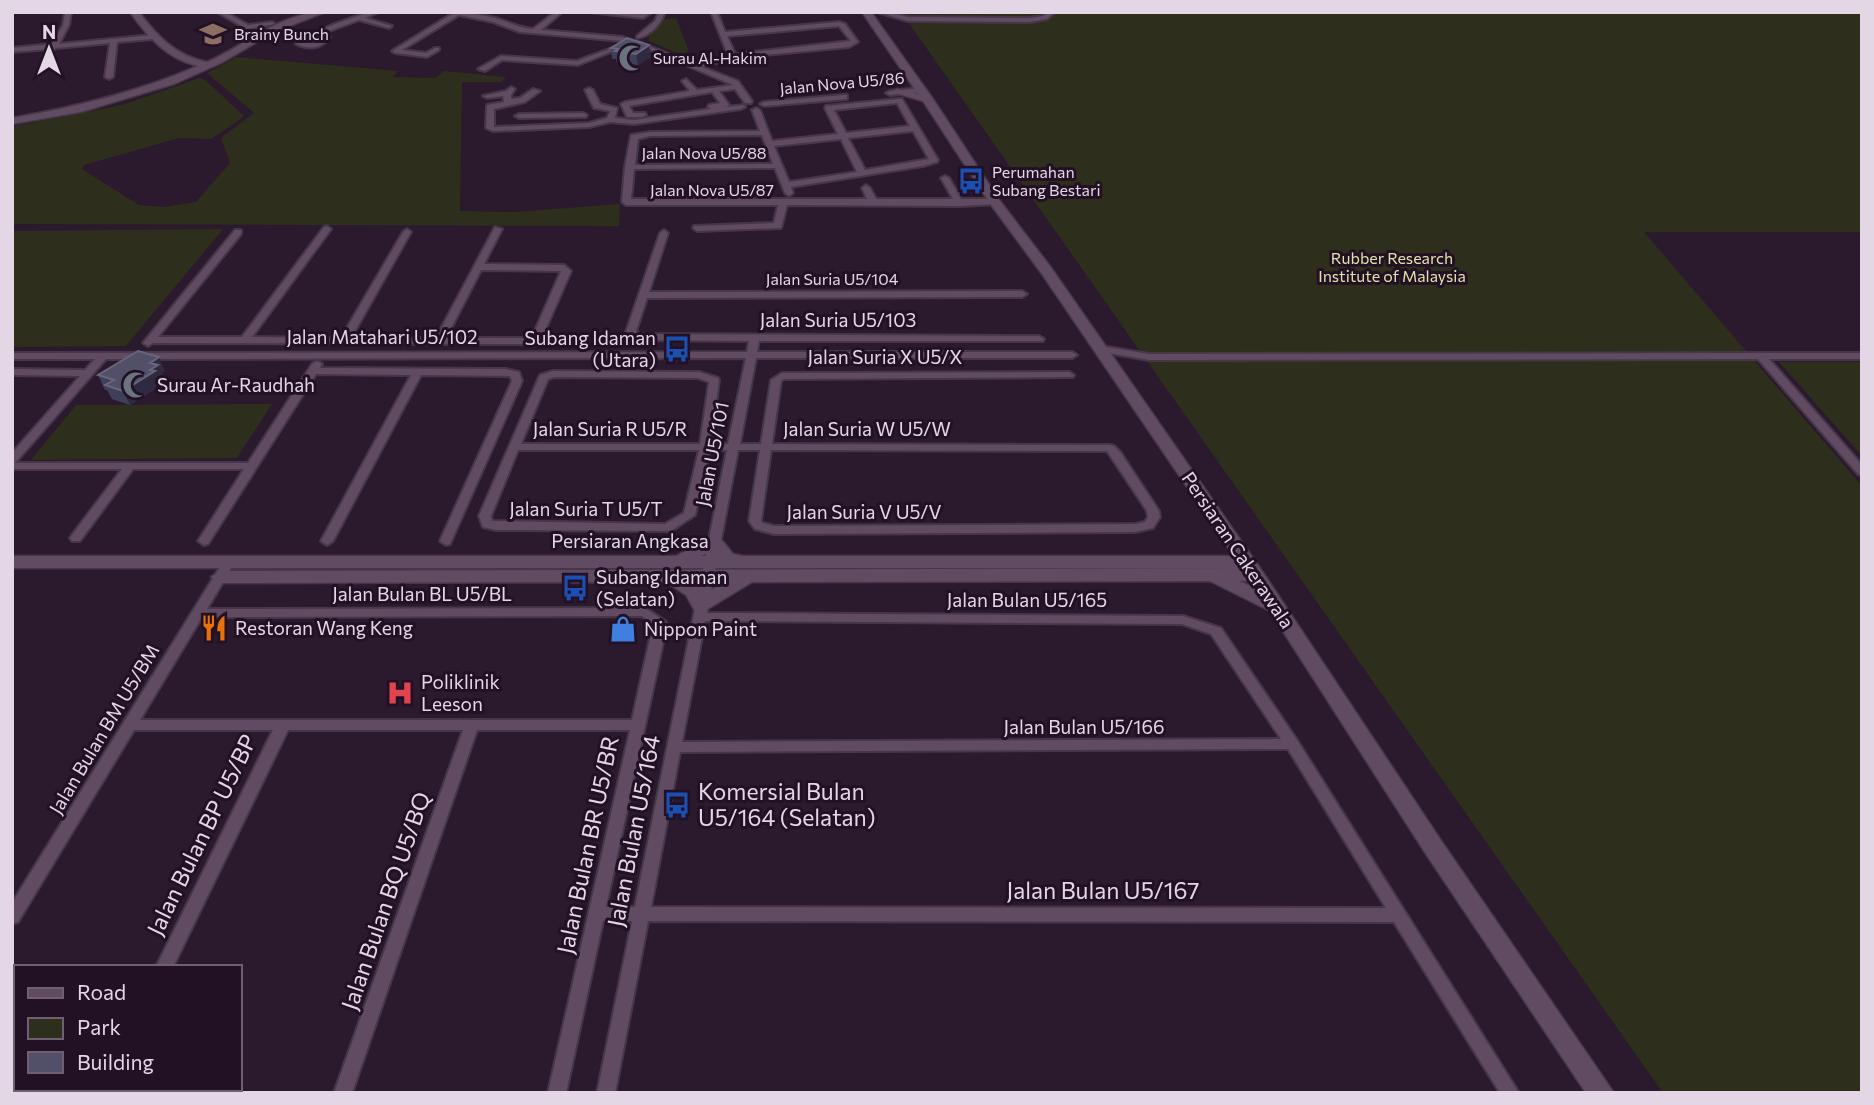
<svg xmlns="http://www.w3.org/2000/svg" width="1874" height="1105" font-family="Commissioner,sans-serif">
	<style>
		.green { fill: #2d2e1c }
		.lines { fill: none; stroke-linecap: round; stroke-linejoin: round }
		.street-casing { stroke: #453748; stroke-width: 4 }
		.secondary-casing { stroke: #453748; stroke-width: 3 }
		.street { fill: #604b62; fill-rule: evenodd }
		.secondary { fill: #604b62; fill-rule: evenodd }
		.wall { fill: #403f5a }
		.shaded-wall { fill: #302942 }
		.building { fill: #525068; stroke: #68657c; stroke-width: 2 }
		.labels { text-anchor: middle; stroke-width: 6; stroke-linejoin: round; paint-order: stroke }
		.far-poi-label { font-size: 16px; fill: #e3d7e5; stroke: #221024; text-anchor: start }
		.far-street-label { font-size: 16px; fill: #e3d7e5; stroke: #221024 }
		.far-park-label { font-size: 16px; fill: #e0e3a7; stroke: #221024 }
		.street-label { font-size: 19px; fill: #e3d7e5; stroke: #221024 }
		.poi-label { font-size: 19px; fill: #e3d7e5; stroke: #221024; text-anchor: start }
		.near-poi-label { font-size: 23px; fill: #e3d7e5; stroke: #221024; text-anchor: start }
		.near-street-label { font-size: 23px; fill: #e3d7e5; stroke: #221024 }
	</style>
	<rect width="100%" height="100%" fill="#2b192e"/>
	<path class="green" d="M901 12H1862V232H1644L1862 486V1093H1663Z
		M676 18 689 51 681 55 649 41V34L665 19Z
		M236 57 398 71 393 77 435 78 444 71 506 77 501 82H462L460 211 513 212 620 204 619 226 12 224V129L15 126 122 105 199 78 205 80 243 115 242 118 211 139 179 138 84 165 82 169 139 205 163 207 196 202 230 163 221 138 254 113 207 73Z
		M223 229 126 346 12 347V231Z
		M1779 362H1862V456Z
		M272 404 237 458 31 460 76 405Z"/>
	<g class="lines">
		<g class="street-casing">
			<path id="street" d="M65 12H71L69 25 59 44 153 35 156 37 153 39 117 42 113 77 109 79 105 77 110 43 56 48 53 50 50 49 12 52V48L52 44 63 25Z
				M217 12H225L248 25 272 22 275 24 247 29Z
				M369 12H379L365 18 392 26 389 28 359 20 324 33 330 37C322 49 308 50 296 44L298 41 332 25ZM319 36 323 38 315 43H303Z
				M450 12C465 12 480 14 495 18 509 22 519 28 533 29L555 12H562L541 30 623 37 626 39 623 41 520 32 493 22 459 15 402 50 426 53 435 48H439V50L427 57 395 53 392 51 452 14Z
				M589 12 642 14 652 12 643 18Z
				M659 12H665C661 24 649 37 637 38V36L655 21Z
				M711 12H717L725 32 839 22 845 24 858 42 849 47 733 58 702 67 738 81 752 101 751 103H745L735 89 719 91 729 105 727 107 744 105 745 107 741 109 634 124 610 122 589 127 493 131 486 128 487 105 504 102 503 96 487 98 483 96 506 91 511 87 515 89 511 95V99L520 98 533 89 540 91 525 102 494 109V127L589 123 607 118 610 111 594 108 585 90 589 88 593 90 600 104 617 108 615 118 634 120 711 109 708 107 709 105 720 103 712 92 629 106 633 113H645L646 115 642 117H627L621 104 625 102 690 91 682 81 686 79 697 90 733 85 634 43 639 42 696 65 728 55ZM839 26 851 41 735 54 727 36Z
				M877 12H889L908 17 1030 18 1043 16 1048 12H1055L1047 19 1030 22 908 21Z
				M623 44 628 45 578 65 502 60 485 71 478 69 501 56 577 61Z
				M922 88 926 90 925 92 890 95 886 93 890 91Z
				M844 95H847V99L764 106 760 104 764 102Z
				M899 99H902L938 160 937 162 923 166 791 187 793 193 789 196 785 193 775 168 634 169 631 199H867L862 188 866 185 870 188 876 199H953L941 178 945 176 949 178 961 199H995L999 202 998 204 959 206 787 205 781 228 697 231 693 228 694 226 774 223 778 205H626L622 202 625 167 631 135 650 132 760 131 752 110 756 108 760 110 772 141 838 134 825 108 826 106ZM897 103 910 126 846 133 834 110ZM913 131 929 159 865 170 848 138ZM762 135 773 164 635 165 638 139 650 136ZM841 139 857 172 789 182 774 146Z
				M583 113 587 115 586 117 519 118 515 116 519 114Z
				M327 226 331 229 252 337 341 338 403 232 407 229 411 232 351 338H436L495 227 502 229 484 264 564 265 571 271 543 335 524 344 153 343 148 346 143 343 235 230H241V234L158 337H242L324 227ZM481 270 561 271 534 333 523 338H446Z
				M664 230 668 233 649 292 1022 291 1027 294 1022 297 647 298 636 331 640 334 1039 336 1044 339 1043 341H759L757 352H1072L1077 355 1072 358H756L740 444H761L771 380 782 373 1069 372 1074 375 1073 377 784 379 781 381 772 444 1110 445 1114 446 1121 453 1159 511 1160 517 1153 528 1135 532 774 534 755 529 749 521 760 450H738L707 613 1183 616 1221 628 1297 740 1519 1093H1500L1394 922 648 921 615 1093H597L632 921H603L566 1093H548L630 730H477L352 1093H334L463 730H288L173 967H156L273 730H134L18 922 12 924V903L223 562 229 558 235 562 207 609 645 608 665 621 667 624 606 907H635L727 450H710L695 515 671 531 496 530 483 527 479 516 540 375 553 371 699 372 718 378 719 380 711 444H728L746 358 106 359 15 463H248L312 364 317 361 322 364 320 368 506 369 519 372 522 381 450 544 446 545 440 541 512 381 510 376 421 375 333 541 327 545 321 541 411 375 316 374 208 544 204 545 198 541 244 469H133L80 541H72L70 538 72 535 122 469H12V453L80 376 12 375V369L85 370 95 359H12V353L747 352 749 341 638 340 626 332 660 233ZM554 377 698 378 709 382 700 444H521L548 379ZM518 450H699L684 513 665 524 492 521 491 516ZM771 450 1107 451 1147 511 1148 517 1145 522 1135 524 774 526 763 523 761 521ZM642 616 653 625 632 720H140L202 617ZM705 621 1182 624 1211 634 1281 739 682 742ZM1288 749 1386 908 651 907 680 752Z
				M1101 346 1149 354 1862 353V359H1769L1862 465V475L1858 474 1758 359 1149 360 1097 351 1096 349Z
				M95 1089H113L111 1093H93Z"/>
		</g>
		<g class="secondary-casing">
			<path id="secondary" d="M130 12H139C157 36 176 56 207 62 246 45 281 12 325 12L272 33 221 63 174 84 81 112 12 124V118C76 107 138 92 198 66 167 59 148 37 130 12Z
				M862 12H871L933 99 1000 201 1052 269 1262 571 1440 839 1614 1093H1586L1424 851 1270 611 1210 581 752 582 701 613 695 611 686 595 666 582 220 583 211 577 220 571 1242 568H12V556H676L714 536 720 538 733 554 743 556H1234L1042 274 989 202 923 101 892 92 897 89 918 94ZM712 551 716 556H701ZM1239 581H1251L1255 588ZM692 582H725L704 594 700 587Z"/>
		</g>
		<use href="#street" class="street"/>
		<use href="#secondary" class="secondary"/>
	</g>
	<path class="wall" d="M611 48 651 57 638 65 617 63 616 59H612Z
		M165 371 162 373 164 379 160 382 161 385 130 405 112 399 107 390H105L98 375Z"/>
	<path class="shaded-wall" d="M649 45 651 57 638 65 636 54Z
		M159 357 165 371 162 373 164 379 160 382 161 385 130 405 123 391 150 370V363Z"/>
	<path class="building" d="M627 38 649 45 636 54 615 51 619 49 611 48Z
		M138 351 159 357 150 363 158 365 150 370 155 371 123 391 105 385 114 380 98 375Z"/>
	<defs>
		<g id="school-bare" transform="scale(2.1)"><path d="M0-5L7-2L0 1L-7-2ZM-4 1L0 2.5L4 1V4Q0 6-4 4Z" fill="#8d6e63" stroke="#221024" stroke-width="2.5" paint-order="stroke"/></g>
		<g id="mosque-bare" transform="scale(2.1)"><path d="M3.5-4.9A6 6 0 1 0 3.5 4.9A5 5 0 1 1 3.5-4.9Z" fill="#6b7280" stroke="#221024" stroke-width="2.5" paint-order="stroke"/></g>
		<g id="bus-bare" transform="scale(2.1)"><path d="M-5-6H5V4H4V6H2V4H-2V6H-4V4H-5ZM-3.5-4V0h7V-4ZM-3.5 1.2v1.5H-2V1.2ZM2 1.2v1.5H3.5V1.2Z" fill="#1a4fb4" stroke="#221024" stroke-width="2.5" paint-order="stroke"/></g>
		<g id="restaurant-bare" transform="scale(2.1)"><path d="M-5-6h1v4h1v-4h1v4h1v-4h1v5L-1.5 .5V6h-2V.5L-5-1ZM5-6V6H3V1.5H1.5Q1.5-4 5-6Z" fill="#e8710a" stroke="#221024" stroke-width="2.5" paint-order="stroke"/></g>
		<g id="shop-bare" transform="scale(2.1)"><path d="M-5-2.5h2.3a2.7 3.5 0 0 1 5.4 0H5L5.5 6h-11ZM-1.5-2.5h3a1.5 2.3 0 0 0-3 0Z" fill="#3f7fe0" stroke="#221024" stroke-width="2.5" paint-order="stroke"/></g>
		<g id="hospital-bare" transform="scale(2.1)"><path d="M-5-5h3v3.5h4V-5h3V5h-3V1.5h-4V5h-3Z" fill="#e0444e" stroke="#221024" stroke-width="2.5" paint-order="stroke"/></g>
	</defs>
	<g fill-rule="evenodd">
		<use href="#school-bare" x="213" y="34"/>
		<use href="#mosque-bare" x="632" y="58"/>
		<use href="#bus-bare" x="971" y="181"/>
		<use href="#bus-bare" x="677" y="349"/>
		<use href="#mosque-bare" x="136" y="385"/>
		<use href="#bus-bare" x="575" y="588"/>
		<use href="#restaurant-bare" x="214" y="628"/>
		<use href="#shop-bare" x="623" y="629"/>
		<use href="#hospital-bare" x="400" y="693"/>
		<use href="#bus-bare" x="677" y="805"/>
	</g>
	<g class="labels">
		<g class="far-poi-label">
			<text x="234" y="40">Brainy Bunch</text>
			<text x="653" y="64">Surau Al-Hakim</text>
			<text x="992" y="178">Perumahan<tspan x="992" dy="18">Subang Bestari</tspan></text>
		</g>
		<g class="far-street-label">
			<text transform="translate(842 83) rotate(-5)" y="6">Jalan Nova U5/86</text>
			<text x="704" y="159">Jalan Nova U5/88</text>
			<text x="712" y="196">Jalan Nova U5/87</text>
			<text x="832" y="285">Jalan Suria U5/104</text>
		</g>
		<g class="far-park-label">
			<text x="1392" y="264">Rubber Research<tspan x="1392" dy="18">Institute of Malaysia</tspan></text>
		</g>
		<g class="street-label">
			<text x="838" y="327">Jalan Suria U5/103</text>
			<text x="382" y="344">Jalan Matahari U5/102</text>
			<text x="885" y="364">Jalan Suria X U5/X</text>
			<text x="610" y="436">Jalan Suria R U5/R</text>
			<text x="867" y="436">Jalan Suria W U5/W</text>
			<text transform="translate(712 454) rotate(-79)" y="7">Jalan U5/101</text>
			<text x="586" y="516">Jalan Suria T U5/T</text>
			<text x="864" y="519">Jalan Suria V U5/V</text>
			<text x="630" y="548">Persiaran Angkasa</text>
			<text transform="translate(1238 550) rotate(56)" y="7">Persiaran Cakerawala</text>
			<text x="422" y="601">Jalan Bulan BL U5/BL</text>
			<text x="1027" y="607">Jalan Bulan U5/165</text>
			<text x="1084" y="734">Jalan Bulan U5/166</text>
			<text transform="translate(104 729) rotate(-59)" y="7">Jalan Bulan BM U5/BM</text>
		</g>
		<g class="poi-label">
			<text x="656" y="345" text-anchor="end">Subang Idaman<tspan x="656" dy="22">(Utara)</tspan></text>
			<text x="157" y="392">Surau Ar-Raudhah</text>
			<text x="596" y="584">Subang Idaman<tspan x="596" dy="22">(Selatan)</tspan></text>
			<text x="235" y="635">Restoran Wang Keng</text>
			<text x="644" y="636">Nippon Paint</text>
			<text x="421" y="689">Poliklinik<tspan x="421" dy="22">Leeson</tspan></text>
		</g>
		<g class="near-poi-label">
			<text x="698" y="800">Komersial Bulan<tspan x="698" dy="26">U5/164 (Selatan)</tspan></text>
		</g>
		<g class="near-street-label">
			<text transform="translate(634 831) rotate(-79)" y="8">Jalan Bulan U5/164</text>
			<text transform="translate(202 835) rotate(-64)" y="8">Jalan Bulan BP U5/BP</text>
			<text transform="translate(588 845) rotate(-78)" y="8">Jalan Bulan BR U5/BR</text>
			<text x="1103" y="899">Jalan Bulan U5/167</text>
			<text transform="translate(386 901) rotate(-71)" y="8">Jalan Bulan BQ U5/BQ</text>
		</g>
	</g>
	<rect width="1874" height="1105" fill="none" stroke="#e3d7e5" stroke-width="28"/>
	<rect x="14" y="965" width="228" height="126" fill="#221024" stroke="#6f6071" stroke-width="2"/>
	<rect x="28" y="988" width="35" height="10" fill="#604b62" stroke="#6f6071" stroke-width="2"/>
	<text x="77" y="1000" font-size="21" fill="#e3d7e5">Road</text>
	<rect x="28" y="1018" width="35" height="21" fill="#2d2e1c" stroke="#6f6071" stroke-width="2"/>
	<text x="77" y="1035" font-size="21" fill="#e3d7e5">Park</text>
	<rect x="28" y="1052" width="35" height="21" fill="#525068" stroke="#6f6071" stroke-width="2"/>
	<text x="77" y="1070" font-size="21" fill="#e3d7e5">Building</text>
	<g transform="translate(49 49)" stroke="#221024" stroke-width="5" paint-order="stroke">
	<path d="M0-5L12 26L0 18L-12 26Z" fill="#e3d7e5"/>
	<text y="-10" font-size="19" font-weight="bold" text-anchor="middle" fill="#e3d7e5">N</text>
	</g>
</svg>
